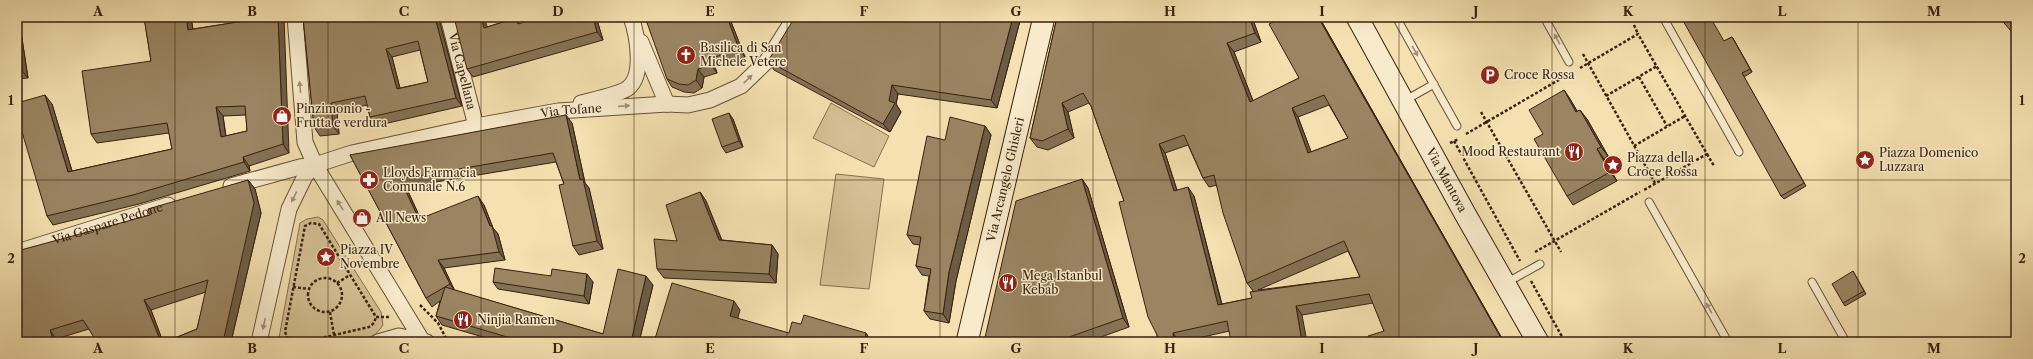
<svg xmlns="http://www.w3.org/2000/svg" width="2033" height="359" font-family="'Libre Caslon Text',serif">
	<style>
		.green { fill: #d4c094; stroke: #867050 }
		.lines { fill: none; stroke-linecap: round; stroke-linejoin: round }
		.service-casing { stroke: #675136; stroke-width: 9 }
		.minor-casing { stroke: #675136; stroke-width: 17 }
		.secondary-casing { stroke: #38210d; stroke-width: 23 }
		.path { stroke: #38210d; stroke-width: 2.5; stroke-dasharray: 3 2; stroke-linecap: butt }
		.service { stroke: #f8ebcc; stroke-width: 7 }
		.minor { stroke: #f8ebcc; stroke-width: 15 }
		.secondary { stroke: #f8ebcc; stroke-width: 21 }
		.wall { fill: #847254; stroke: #38210d; fill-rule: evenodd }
		.shaded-wall { fill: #6c5c45; stroke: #38210d }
		.building { fill: #9a8462; stroke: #38210d; fill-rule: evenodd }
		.oneway { fill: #a29076 }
		.grid { fill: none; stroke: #38210d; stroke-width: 1; stroke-opacity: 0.55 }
		.labels { text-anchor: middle; stroke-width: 3; stroke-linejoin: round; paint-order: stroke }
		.poi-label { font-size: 12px; fill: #38210d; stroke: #f8ebcc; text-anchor: start }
		.street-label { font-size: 12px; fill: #38210d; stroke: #f8ebcc }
		.neatline { fill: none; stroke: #38210d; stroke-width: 1.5 }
		.grid-label { font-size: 13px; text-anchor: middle; font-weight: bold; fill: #38210d }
	</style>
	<rect width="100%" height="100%" fill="#f4e0b0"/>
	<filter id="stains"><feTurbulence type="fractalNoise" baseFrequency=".005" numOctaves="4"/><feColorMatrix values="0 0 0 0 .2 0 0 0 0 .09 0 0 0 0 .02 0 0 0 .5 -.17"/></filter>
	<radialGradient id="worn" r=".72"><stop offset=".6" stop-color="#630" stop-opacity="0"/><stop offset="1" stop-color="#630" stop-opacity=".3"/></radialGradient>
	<path class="green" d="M831 103 889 136 874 167 813 138Z
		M836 174 884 179 869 289 820 285Z
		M318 217 323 220 381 312 383 325C380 329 377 334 372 336 351 346 305 342 281 342L279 338 300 223 307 219Z"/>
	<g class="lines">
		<g class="service-casing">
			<path id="service" d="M1396 17 1457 126
				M1544 17 1569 62
				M1663 17 1739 152
				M1404 101 1434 84
				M1649 202 1728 342
				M1812 282 1846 342
				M1506 283 1540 264"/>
		</g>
		<g class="minor-casing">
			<g id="minor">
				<path d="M295 17 305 142 315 165 423 342"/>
				<path id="s1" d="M448 17 476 126"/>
				<path d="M641 42 667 104"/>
				<path d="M581 103C592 100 621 94 628 88 645 75 637 34 631 17"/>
				<path id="s2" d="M231 186 300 167 315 165 352 153 476 126 558 111 667 104 688 105 710 100 741 86 767 61 795 17"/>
				<path id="s3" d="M17 252 168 205"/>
				<path d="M259 342 289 209 305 176 315 165"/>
				<path d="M378 342 399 336 427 342"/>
			</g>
		</g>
		<g class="secondary-casing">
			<g id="secondary">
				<path id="s4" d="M1357 17 1464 212 1538 342"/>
				<path id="s5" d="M967 342 1044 17"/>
			</g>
		</g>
		<path class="path" d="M1634 25 1638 34
			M1583 54 1655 183
			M1580 68 1638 34 1707 154 1644 190
			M1639 77 1667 126
			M1606 96 1657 66
			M1481 112 1561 252
			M1466 134 1569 74
			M1454 141 1520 261
			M1450 143 1459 139
			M1634 146 1685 116
			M1707 154 1714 166
			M1535 252 1640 192
			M308 295a17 17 0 1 1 34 0a17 17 0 1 1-34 0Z
			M1531 281 1565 342
			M337 283 350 275
			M293 287 309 289
			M420 305 438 323 448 342
			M330 312 334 335
			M376 317H390
			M292 342 289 341 285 332 305 226 311 223 319 224 376 317
			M304 342 369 327 374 323 376 317"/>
		<use href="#service" class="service"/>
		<use href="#minor" class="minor"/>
		<use href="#secondary" class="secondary"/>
	</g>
	<path class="wall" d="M17 17 19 19 28 78 17 79Z
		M144 17H191L193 29 244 21 289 153 249 166 250 171 139 204 53 225 47 216 52 104 72 171 172 149 169 133 97 143 91 134 151 61ZM246 115 247 131 226 136 223 116Z
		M303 17H439V19L462 106 375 126 370 117 367 105 337 112 339 134 320 136 314 127ZM420 50 428 82 400 88 392 57Z
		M596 17 603 40 473 77 467 69 487 27 516 18 520 24Z
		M729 17 745 57 715 67 717 73 704 77 702 88 694 93 684 92 672 87 667 79Z
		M1021 17 997 108 898 94 896 104 901 112 890 132 774 70 768 61Z
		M1057 17H1252L1261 42 1234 52 1253 101 1299 78 1281 17H1319L1504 342H1370L1384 331 1373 303 1302 315 1180 342H1158L1157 335 1124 201 1091 106 1089 103 1068 112 1074 138 1048 150 1037 147 1030 138ZM1329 105 1348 138 1311 152 1298 117ZM1188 145 1203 178 1209 187 1217 185 1247 283 1253 291 1252 298 1222 304 1194 196 1177 190 1165 153ZM1348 251 1360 277 1258 290Z
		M1732 37 1752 72 1744 77 1806 186 1784 199 1781 196 1724 41Z
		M1564 90 1570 99 1577 111 1587 119 1608 156 1604 159 1617 181 1573 205 1567 196 1543 134Z
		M733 119 743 147 726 153 722 147Z
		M572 123 585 183 589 188 603 249 579 255 573 246 564 184 556 162 406 187 420 218 484 205 493 228 498 234 505 260 444 268 454 290 603 334 653 285 639 342H500L442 325 436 316 440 301 432 307 426 298 350 155Z
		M985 126 991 135 956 281 949 323 930 319 924 311 929 276 922 275 916 266 920 245 913 244 907 235 945 140Z
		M1082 179 1088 188 1129 327 1087 342H984Z
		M248 180 255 189 261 213 231 342H165L197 329 206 292 151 310 163 342H97L89 329 56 339 57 342H17L150 215Z
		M700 192 706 201 722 240 772 245 778 254 776 283 664 278 657 269 677 241Z
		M1853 271 1866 294 1845 306 1843 303Z
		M551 276 593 282 589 304 498 289 493 282Z"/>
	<path class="shaded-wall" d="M17 17H18L19 19 28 78 22 71 17 32Z
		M186 17H191L194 39 188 30Z
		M278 17H284L289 153 283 144Z
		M435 17H439V19L462 106 456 98Z
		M481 17H484L490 36 484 28Z
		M593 17H596L603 40 597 32Z
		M727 17H729L745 57 739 49Z
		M1013 17H1021L997 108 991 100Z
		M1249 17H1252L1261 42 1255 33Z
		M1318 17H1319L1504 342 1501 338Z
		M1732 37 1734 40 1752 72 1750 69Z
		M1227 43 1234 52 1257 111 1250 102Z
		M386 49 392 57 402 97 397 89Z
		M709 59 715 67 717 73 711 65Z
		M698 69 704 77 702 88 696 80Z
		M892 85 898 94 896 104 901 112 890 132 883 124Z
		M1564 90 1570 99 1583 121 1576 112Z
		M45 95 52 104 75 181 68 172Z
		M331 103 337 112 339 134 333 126Z
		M1062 103 1068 112 1074 138 1068 129Z
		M216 107 223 116 227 146 221 137Z
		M1292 108 1298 117 1315 162 1308 153Z
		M1580 110 1587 119 1608 156 1601 147Z
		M729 113 733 119 743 147 739 141Z
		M566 115 572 123 585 183 589 188 603 249 597 241 580 180Z
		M985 126 991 135 956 281 949 323 943 314 949 272Z
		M1159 144 1165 153 1180 200 1174 191Z
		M1597 149 1604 159 1617 181 1610 172Z
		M243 157 249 166 250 171 244 162Z
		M400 179 406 187 425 228 419 219Z
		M1082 179 1088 188 1129 327 1123 318Z
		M248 180 255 189 261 213 231 342H223Z
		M1188 187 1194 196 1224 314 1218 305Z
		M700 192 706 201 725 249 719 240Z
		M478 196 484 205 493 228 498 234 505 260 499 252 490 226Z
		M772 245 778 254 776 283 769 274Z
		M438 260 444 268 456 293 450 284Z
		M587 274 593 282 589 304 584 296Z
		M646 276 653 285 639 342H631Z
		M144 300 151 310 163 342H161Z
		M734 301 740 310 736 325 730 316Z
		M1296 306 1302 315 1307 342H1302Z
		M50 330 56 339 57 342H54Z
		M866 333 872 342 865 339Z
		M1173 333 1179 342H1174Z"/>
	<path class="building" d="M144 17H186L188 30 244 21V17H278L283 144 243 157 244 162 133 195 47 216 17 115V103L45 95 68 172 172 149 167 123 91 134 82 71 151 61ZM245 106 247 131 221 137 216 107Z
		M303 17H435L456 98 370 117 365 96 331 103 333 126 314 127ZM418 41 428 82 397 89 386 49Z
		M454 17H481L484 28 516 18 518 24 541 17H593L597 32 467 69Z
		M645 17H727L739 49 709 59 711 65 698 69 696 80 688 85 679 84 667 79Z
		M795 17H1013L991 100 892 85 889 101 895 103 883 124 768 61Z
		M1057 17H1249L1255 33 1227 43 1250 102 1299 78 1269 24 1281 18V17H1318L1501 338 1495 342H1370L1368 336 1384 331 1369 294 1296 306 1302 342H1231L1227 321 1173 333 1174 342H1158L1157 335 1148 317 1119 202 1124 201 1091 106 1083 93 1062 103 1068 129 1042 141 1030 138ZM1324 95 1348 138 1308 153 1292 108ZM1184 135 1203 178 1214 175 1223 213 1247 283 1344 241 1360 277 1250 292 1252 298 1218 305 1188 187 1174 191 1159 144Z
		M1681 17H1710L1724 41 1732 37 1750 69 1742 73 1804 183 1781 196Z
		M1999 17H2016V37Z
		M17 32 22 71 17 72Z
		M1564 90 1576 112 1580 110 1601 147 1597 149 1610 172 1567 196 1534 139 1543 134 1529 110Z
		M729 113 739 141 722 147 712 119Z
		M566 115 580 180 583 179 597 241 573 246 559 185 564 184 553 153 400 179 419 219 478 196 490 226H492L499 252 438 260 450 284 426 298 350 155Z
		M950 117 985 126 949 272 943 314 924 311 931 269 916 266 921 237 907 235 927 136 945 140Z
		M1082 179 1123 318 1055 342H984L1016 201Z
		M248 180 254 203 223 342H165L197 329 208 280 144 300 161 342H97L83 320 50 330 54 342H17V251L150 215 148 209Z
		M700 192 719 240 772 245 769 274 657 269 654 239 677 241 666 205Z
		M495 268 551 276 552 269 587 274 584 296 493 282Z
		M618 269 646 276 631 342H524L436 316 445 287 603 334Z
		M1853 271 1864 291 1843 303 1832 284Z
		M672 283 734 301 730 316 789 333 792 322 801 324 804 315 866 333 865 339 888 342H695L691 341 690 342H654Z"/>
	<defs><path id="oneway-solid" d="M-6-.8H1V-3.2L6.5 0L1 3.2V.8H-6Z"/></defs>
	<g class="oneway">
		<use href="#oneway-solid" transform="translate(1557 39) rotate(-119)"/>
		<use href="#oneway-solid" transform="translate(1415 51) rotate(61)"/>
		<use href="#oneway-solid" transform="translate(748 79) rotate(-44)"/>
		<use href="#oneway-solid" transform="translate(300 87) rotate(-95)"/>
		<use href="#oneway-solid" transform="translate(624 106) rotate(-4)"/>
		<use href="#oneway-solid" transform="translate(294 197) rotate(116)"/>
		<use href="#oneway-solid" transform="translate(340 205) rotate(-122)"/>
		<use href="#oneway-solid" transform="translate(1709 308) rotate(-119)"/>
		<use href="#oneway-solid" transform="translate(264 324) rotate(102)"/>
	</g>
	<path class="grid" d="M175 17V342M328 17V342M481 17V342M634 17V342M787 17V342M940 17V342M1093 17V342M1246 17V342M1399 17V342M1552 17V342M1705 17V342M1858 17V342M17 180H2016"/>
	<defs>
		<g id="church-disc" transform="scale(1)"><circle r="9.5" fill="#8f2418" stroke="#f8ebcc"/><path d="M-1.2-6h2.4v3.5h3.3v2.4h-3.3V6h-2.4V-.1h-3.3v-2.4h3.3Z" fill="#fff"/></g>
		<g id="parking-disc" transform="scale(1)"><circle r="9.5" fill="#8f2418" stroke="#f8ebcc"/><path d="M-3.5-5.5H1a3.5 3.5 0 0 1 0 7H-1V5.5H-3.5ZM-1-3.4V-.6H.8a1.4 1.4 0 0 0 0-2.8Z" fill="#fff"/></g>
		<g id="shop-disc" transform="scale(1)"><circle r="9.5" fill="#8f2418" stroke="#f8ebcc"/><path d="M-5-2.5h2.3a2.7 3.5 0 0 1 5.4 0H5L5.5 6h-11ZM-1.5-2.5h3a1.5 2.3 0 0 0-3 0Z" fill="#fff"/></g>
		<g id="restaurant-disc" transform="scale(1)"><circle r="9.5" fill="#8f2418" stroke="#f8ebcc"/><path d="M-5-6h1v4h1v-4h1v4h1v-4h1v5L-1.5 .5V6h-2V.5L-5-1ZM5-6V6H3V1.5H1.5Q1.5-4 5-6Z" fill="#fff"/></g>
		<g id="sight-disc" transform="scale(1)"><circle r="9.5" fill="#8f2418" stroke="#f8ebcc"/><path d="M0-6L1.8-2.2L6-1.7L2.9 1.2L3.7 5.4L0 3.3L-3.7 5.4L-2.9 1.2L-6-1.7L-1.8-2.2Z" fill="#fff"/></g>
		<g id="pharmacy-disc" transform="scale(1)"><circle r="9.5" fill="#8f2418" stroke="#f8ebcc"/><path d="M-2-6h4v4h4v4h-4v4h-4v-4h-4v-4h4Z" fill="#fff"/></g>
	</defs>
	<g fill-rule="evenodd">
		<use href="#church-disc" x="686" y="55"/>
		<use href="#parking-disc" x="1490" y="75"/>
		<use href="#shop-disc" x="282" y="116"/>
		<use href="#restaurant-disc" x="1574" y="152"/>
		<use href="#sight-disc" x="1865" y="160"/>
		<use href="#sight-disc" x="1613" y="165"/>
		<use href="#pharmacy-disc" x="369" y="180"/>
		<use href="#shop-disc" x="362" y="218"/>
		<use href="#sight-disc" x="326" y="257"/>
		<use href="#restaurant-disc" x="1008" y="283"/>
		<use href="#restaurant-disc" x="463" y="320"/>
	</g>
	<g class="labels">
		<g class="poi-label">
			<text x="700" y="52">Basilica di San<tspan x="700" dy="14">Michele Vetere</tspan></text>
			<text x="1504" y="79">Croce Rossa</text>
			<text x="296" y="113">Pinzimonio -<tspan x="296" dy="14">Frutta e verdura</tspan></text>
			<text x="1560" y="156" text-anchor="end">Mood Restaurant</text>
			<text x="1879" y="157">Piazza Domenico<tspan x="1879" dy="14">Luzzara</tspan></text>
			<text x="1627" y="162">Piazza della<tspan x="1627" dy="14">Croce Rossa</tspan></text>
			<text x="383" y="177">Lloyds Farmacia<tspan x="383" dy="14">Comunale N.6</tspan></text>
			<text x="376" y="222">All News</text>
			<text x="340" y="254">Piazza IV<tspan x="340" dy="14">Novembre</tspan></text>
			<text x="1022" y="280">Mega Istanbul<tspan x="1022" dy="14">Kebab</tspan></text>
			<text x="477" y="324">Ninjia Ramen</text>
		</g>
		<g class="street-label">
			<text dy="4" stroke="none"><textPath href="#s1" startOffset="56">Via Capellana</textPath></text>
			<text dy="4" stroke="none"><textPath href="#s2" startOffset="349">Via Tofane</textPath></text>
			<text dy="4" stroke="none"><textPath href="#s5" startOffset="167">Via Arcangelo Ghisleri</textPath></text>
			<text dy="4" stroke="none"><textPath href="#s4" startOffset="186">Via Mantova</textPath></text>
			<text dy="4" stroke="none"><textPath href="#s3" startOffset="95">Via Gaspare Pedone</textPath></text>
		</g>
	</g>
	<rect width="2033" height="359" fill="none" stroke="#f4e0b0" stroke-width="44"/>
	<rect x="22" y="22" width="1989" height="315" class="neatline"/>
	<g class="grid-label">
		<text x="98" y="16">A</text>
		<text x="252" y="16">B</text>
		<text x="404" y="16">C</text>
		<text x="558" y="16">D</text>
		<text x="710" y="16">E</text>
		<text x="864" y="16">F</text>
		<text x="1016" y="16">G</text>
		<text x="1170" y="16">H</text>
		<text x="1322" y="16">I</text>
		<text x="1476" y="16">J</text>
		<text x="1628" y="16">K</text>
		<text x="1782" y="16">L</text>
		<text x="1934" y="16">M</text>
		<text x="11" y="105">1</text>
		<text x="2022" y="105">1</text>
		<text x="11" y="263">2</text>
		<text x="2022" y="263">2</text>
		<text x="98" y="353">A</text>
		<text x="252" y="353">B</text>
		<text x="404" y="353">C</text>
		<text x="558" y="353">D</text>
		<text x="710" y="353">E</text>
		<text x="864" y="353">F</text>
		<text x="1016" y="353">G</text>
		<text x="1170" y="353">H</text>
		<text x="1322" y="353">I</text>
		<text x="1476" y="353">J</text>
		<text x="1628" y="353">K</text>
		<text x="1782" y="353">L</text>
		<text x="1934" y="353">M</text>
	</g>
	<rect width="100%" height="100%" filter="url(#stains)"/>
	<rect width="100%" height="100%" fill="url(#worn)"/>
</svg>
